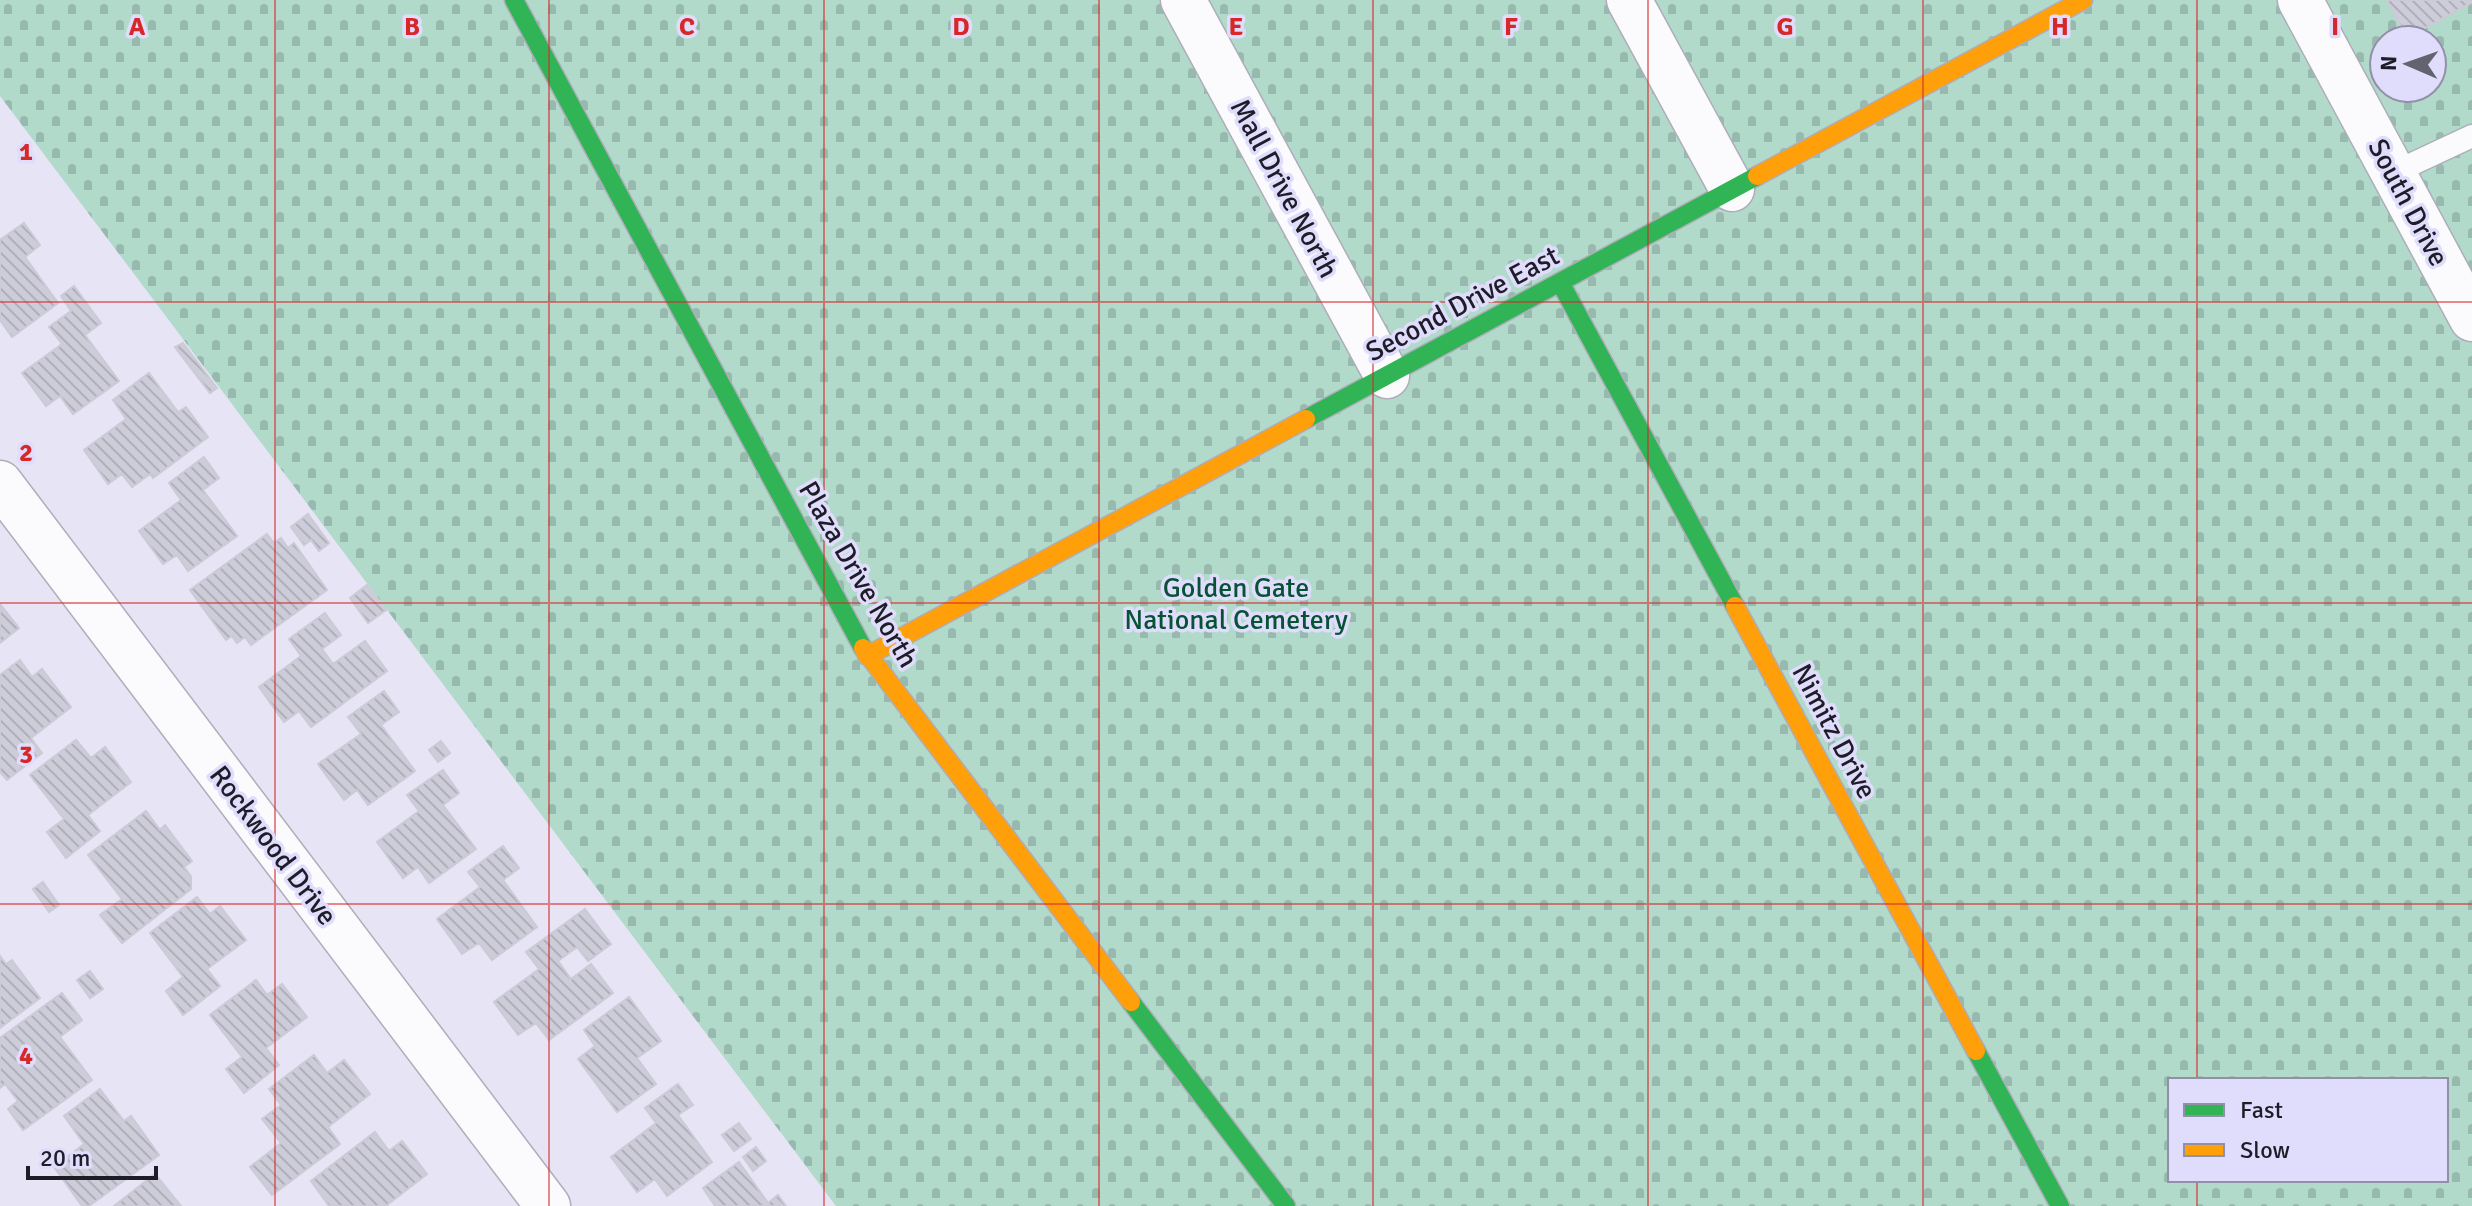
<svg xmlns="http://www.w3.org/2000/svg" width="2472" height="1206" font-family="Signika,sans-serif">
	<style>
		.cemetery { fill: url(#cemetery-stones); fill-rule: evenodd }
		.building { fill: url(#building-back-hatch); stroke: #cccad7; stroke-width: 2 }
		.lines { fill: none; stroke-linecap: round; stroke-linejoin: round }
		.lane-casing { stroke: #aeadba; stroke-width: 25 }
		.street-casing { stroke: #aeadba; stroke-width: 47 }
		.fast-casing { stroke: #aeadba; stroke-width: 21 }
		.slow-casing { stroke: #aeadba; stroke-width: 21 }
		.lane { stroke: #fbfbfe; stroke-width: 22 }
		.street { stroke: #fbfbfe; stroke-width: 44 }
		.fast { stroke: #30b455; stroke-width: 18 }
		.slow { stroke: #ff9f0a; stroke-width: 18 }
		.grid { fill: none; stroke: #d62828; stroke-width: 2; stroke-opacity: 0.55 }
		.labels { text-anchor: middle; stroke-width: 7; stroke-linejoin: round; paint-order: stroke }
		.street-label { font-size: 28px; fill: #1d1c27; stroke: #e0ddfc }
		.park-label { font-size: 28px; fill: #055334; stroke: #e0ddfc }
		.grid-label { font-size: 26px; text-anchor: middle; font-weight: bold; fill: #d62828; stroke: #e0ddfc; stroke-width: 7; stroke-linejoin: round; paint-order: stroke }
	</style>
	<defs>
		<pattern id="cemetery-stones" width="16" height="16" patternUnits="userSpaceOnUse" patternTransform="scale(2)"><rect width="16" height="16" fill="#b1dacb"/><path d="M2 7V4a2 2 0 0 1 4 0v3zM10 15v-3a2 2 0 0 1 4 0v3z" fill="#98baae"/></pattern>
		<pattern id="building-back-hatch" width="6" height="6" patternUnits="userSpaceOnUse" patternTransform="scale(2)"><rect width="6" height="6" fill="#cdccd9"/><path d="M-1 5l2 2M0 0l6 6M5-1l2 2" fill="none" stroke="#b0afba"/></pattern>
	</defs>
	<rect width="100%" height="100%" fill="#e6e4f5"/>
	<path class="cemetery" d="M0 0H2472V1206H836L0 96ZM2384 40H2432V88H2384ZM2170 1080H2446V1180H2170Z"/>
	<path class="building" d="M2387 0H2472V2L2407 38Z
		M24 223 40 245 25 257 58 303 12 337 0 320V240Z
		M74 286 101 323 85 335 119 381 73 414 60 396 46 406 22 373 62 344 49 327 71 311 61 296Z
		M183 343 217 388 210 393 175 347Z
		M149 373 178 412 186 407 208 437 153 478 150 474 132 487 122 474 108 484 84 450 126 419 113 400Z
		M204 457 219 478 203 490 237 536 188 571 177 555 163 564 139 531 181 500 169 483Z
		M308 514 329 543 319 551 311 540 304 545 291 527Z
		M267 534 274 543 281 538 288 548 294 543 327 590 251 645 245 637 237 643 232 636 226 640 190 590Z
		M367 585 386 610 368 623 350 598Z
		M0 604 19 628 0 643Z
		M325 613 341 635 322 649 333 664 365 641 387 671 311 727 299 711 284 722 259 687 301 656 289 639Z
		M20 660 32 677 42 669 71 707 31 738 42 753 7 780 0 772V675Z
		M384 691 399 712 381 725 415 771 368 805 357 790 344 800 318 764 361 734 348 717Z
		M76 740 91 758 105 747 131 782 88 815 100 831 66 858 47 832 64 819 30 775Z
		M441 741 450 753 438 762 429 750Z
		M443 770 459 793 443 805 476 849 429 883 418 867 403 878 377 842 419 811 407 795Z
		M146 811 160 830 165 825 192 861 184 867 191 876V889L122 943 100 915 122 899 88 855Z
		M503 846 519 868 503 880 537 927 492 960 479 943 462 954 437 919 480 887 468 872Z
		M43 882 59 905 49 912 33 889Z
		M197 897 210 914 220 906 246 940 207 969 220 986 183 1015 166 991 183 977 150 933Z
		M585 909 611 944 588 961 577 947 558 961 571 979 591 964 613 993 549 1040 536 1023 518 1035 494 1002 539 969 526 952Z
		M0 956 6 964 12 960 40 998 0 1028Z
		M90 971 103 989 90 998 77 980Z
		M256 980 267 995 282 984 307 1017 266 1048 279 1065 244 1093 226 1069 242 1057 210 1015Z
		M62 993 82 1020 60 1037 92 1080 23 1130 8 1109 18 1101 5 1084 0 1088V1038Z
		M629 997 661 1041 637 1058 656 1084 617 1112 578 1059 595 1046 584 1030Z
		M314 1055 327 1073 344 1060 370 1094 328 1127 340 1144 272 1195 250 1167 281 1143 262 1119 281 1105 269 1089Z
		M678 1084 693 1105 678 1115 712 1162 667 1196 655 1179 637 1192 611 1157 656 1123 645 1108Z
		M100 1089 124 1121 131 1116 159 1155 89 1206H82L54 1167 84 1144 64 1116Z
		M739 1123 751 1139 734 1151 722 1135Z
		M375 1132 389 1151 402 1141 427 1174 387 1205 388 1206H329L311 1181Z
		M756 1147 766 1161 753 1171 743 1157Z
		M739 1162 768 1203 778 1195 786 1206H715L703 1188Z
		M155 1174 181 1206H114Z"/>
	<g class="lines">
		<g class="lane-casing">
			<path id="lane" d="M2393 173 2472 136"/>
		</g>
		<g class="street-casing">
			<path id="street" d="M1183 0 1387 376
				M1629 0 1732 189
				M2300 0 2472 319
				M0 483 548 1206"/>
		</g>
		<g class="fast-casing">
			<path id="fast" d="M514 0 863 648
				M1560 282 1735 606
				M1306 419 1757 176
				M1131 1002 1286 1206
				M1976 1051 2060 1206"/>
		</g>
		<g class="slow-casing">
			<path id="slow" d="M1757 176 2083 0
				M1735 606 1976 1051
				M863 648 1131 1002
				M867 656 1306 419"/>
		</g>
		<use href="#lane" class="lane"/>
		<use href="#street" class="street"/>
		<use href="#fast" class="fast"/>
		<use href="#slow" class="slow"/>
	</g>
	<path class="grid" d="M275 0V1206M549 0V1206M824 0V1206M1099 0V1206M1373 0V1206M1648 0V1206M1923 0V1206M2197 0V1080M0 302H2472M0 603H2472M0 904H2472M2197 1180V1206"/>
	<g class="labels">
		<g class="street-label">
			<text transform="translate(1285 188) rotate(62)" y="10">Mall Drive North</text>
			<text transform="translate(2409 202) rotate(62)" y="10">South Drive</text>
			<text transform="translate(1462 303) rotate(-28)" y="10">Second Drive East</text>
			<text transform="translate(859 574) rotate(60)" y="10">Plaza Drive North</text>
			<text transform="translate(1835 731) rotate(62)" y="10">Nimitz Drive</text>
			<text transform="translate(274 845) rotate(53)" y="10">Rockwood Drive</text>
		</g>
		<g class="park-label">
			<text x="1236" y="597">Golden Gate<tspan x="1236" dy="32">National Cemetery</tspan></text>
		</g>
	</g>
	<g class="grid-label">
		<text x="137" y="35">A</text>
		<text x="412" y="35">B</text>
		<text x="687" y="35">C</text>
		<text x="961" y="35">D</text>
		<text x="1236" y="35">E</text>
		<text x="1511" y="35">F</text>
		<text x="1785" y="35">G</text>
		<text x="2060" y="35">H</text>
		<text x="2335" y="35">I</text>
		<text x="26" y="160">1</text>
		<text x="26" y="461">2</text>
		<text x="26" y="763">3</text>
		<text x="26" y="1064">4</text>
	</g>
	<rect x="2168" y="1078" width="280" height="104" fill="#e0ddfc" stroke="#9290a7" stroke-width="2"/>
	<rect x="2184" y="1104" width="40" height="12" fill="#30b455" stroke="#9290a7" stroke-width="2"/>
	<text x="2240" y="1118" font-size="24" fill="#1d1c27">Fast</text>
	<rect x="2184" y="1144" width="40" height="12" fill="#ff9f0a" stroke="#9290a7" stroke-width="2"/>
	<text x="2240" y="1158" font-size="24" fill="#1d1c27">Slow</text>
	<g transform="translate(2408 64) rotate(272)"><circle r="38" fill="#e0ddfc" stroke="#9290a7" stroke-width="2"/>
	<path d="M0-6L14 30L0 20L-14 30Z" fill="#63626f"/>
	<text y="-12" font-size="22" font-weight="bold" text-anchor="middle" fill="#1d1c27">N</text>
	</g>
	<path d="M28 1166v12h128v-12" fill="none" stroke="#1d1c27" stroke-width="4"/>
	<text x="40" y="1166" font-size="24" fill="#1d1c27" stroke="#e0ddfc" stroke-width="6" paint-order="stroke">20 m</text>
</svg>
